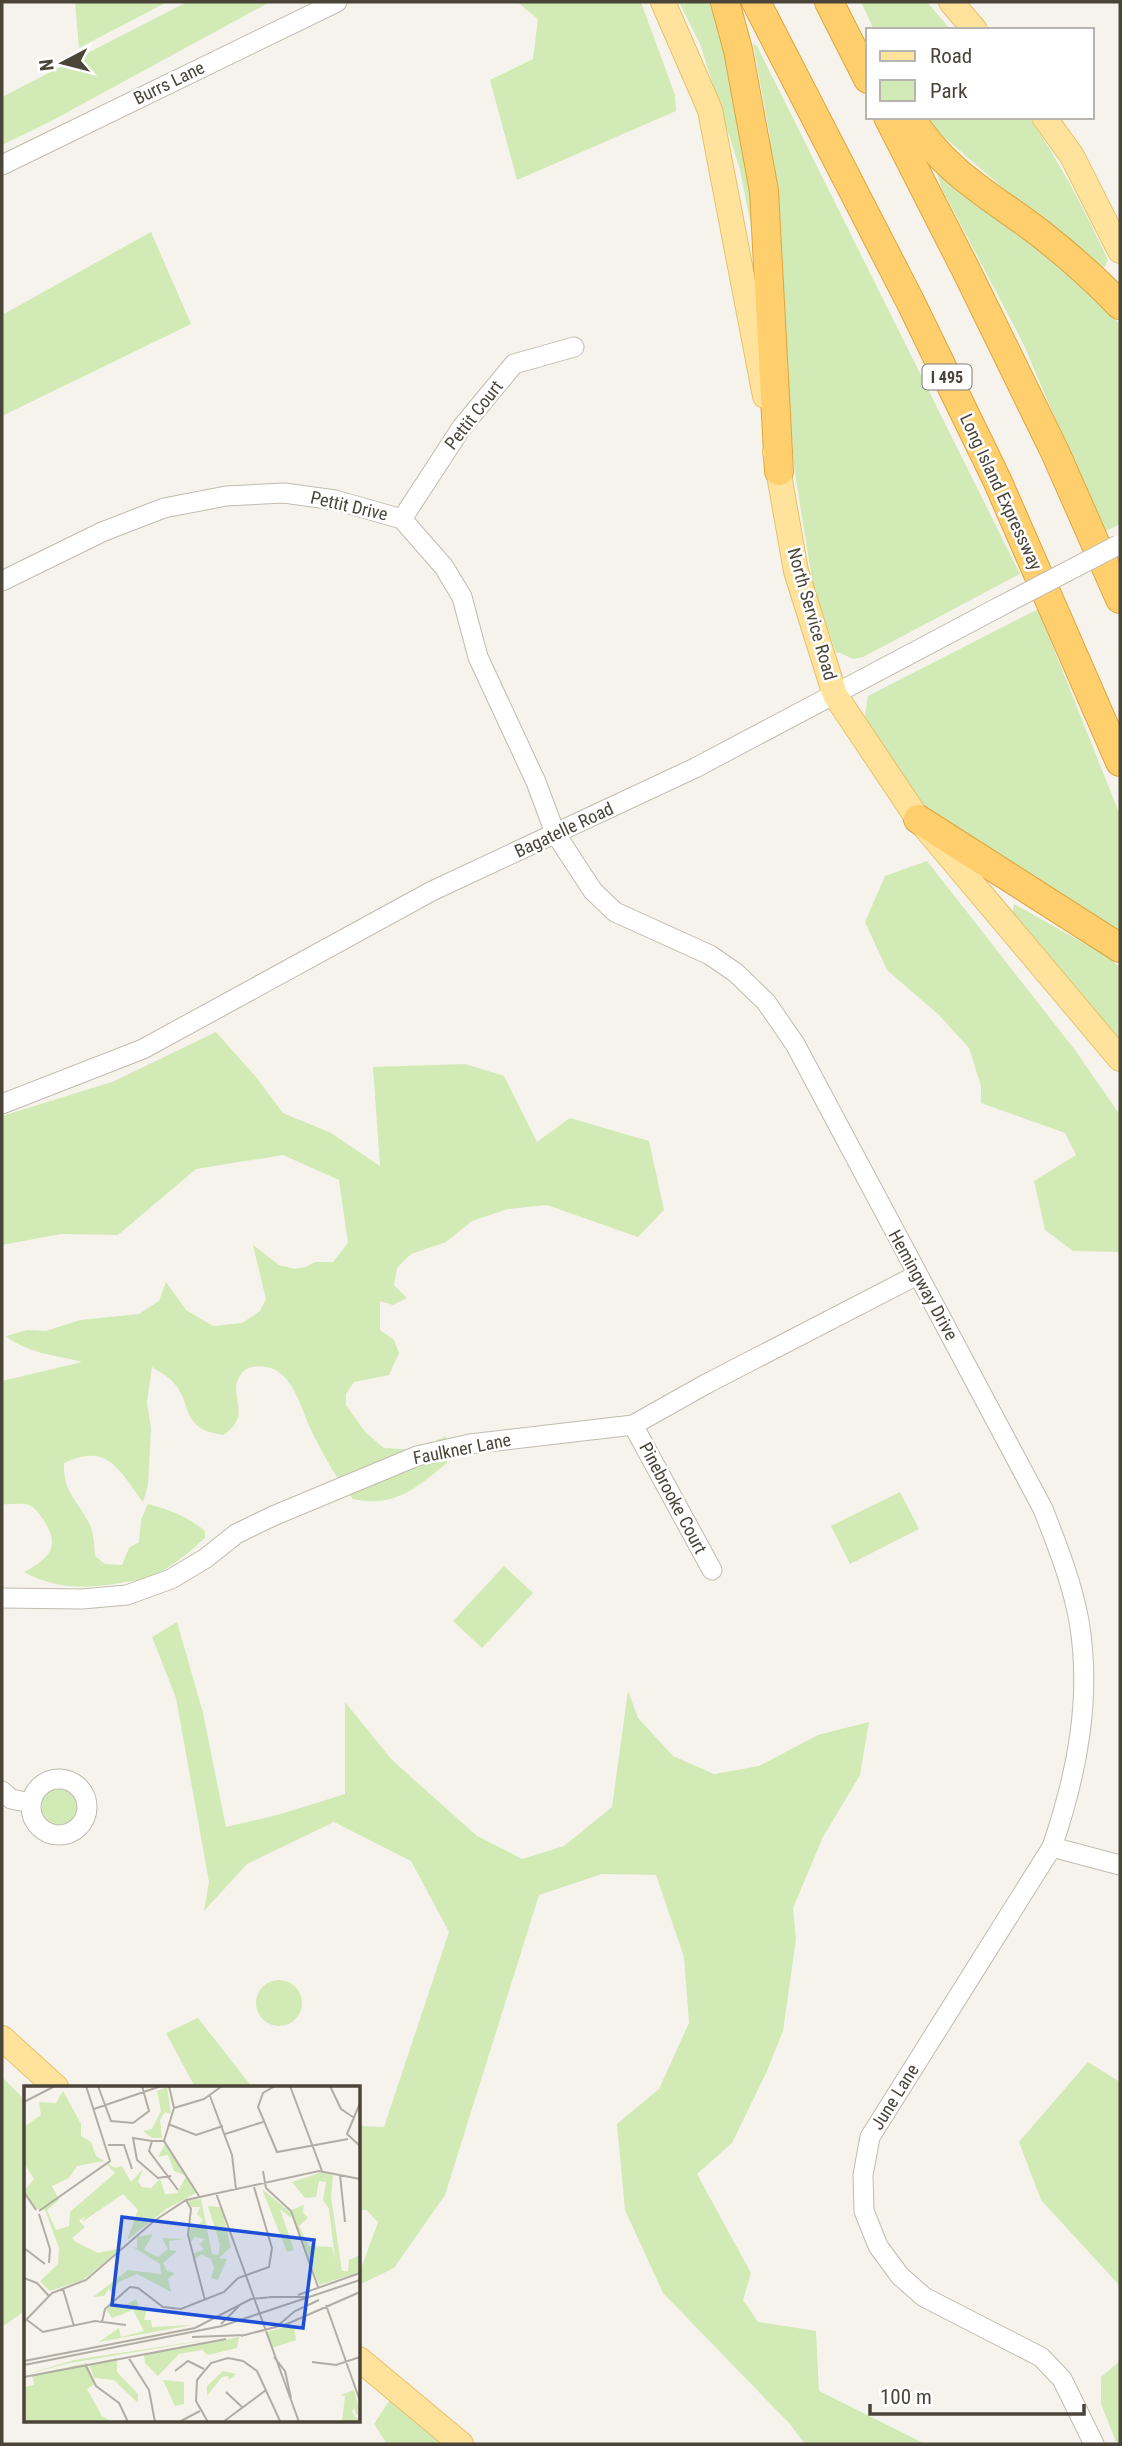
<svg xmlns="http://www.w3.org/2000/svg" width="1122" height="2446" font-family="'Roboto Condensed',sans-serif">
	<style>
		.green { fill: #d2eab5 }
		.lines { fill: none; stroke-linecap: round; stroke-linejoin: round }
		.minor-casing { stroke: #c2bbae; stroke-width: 21 }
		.major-casing { stroke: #e6c16a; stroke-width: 26 }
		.highway-casing { stroke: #e0a43c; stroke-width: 30 }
		.minor { stroke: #fff; stroke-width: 19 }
		.major { stroke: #ffe39c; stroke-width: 24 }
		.highway { stroke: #ffcf6e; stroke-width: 28 }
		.minor-bridge-casing { stroke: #c2bbae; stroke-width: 21; stroke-linecap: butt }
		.minor-bridge { stroke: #fff; stroke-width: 19 }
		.labels { text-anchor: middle; stroke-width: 5; stroke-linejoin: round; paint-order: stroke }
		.shield { fill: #fff; stroke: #817c74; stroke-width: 2 }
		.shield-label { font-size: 16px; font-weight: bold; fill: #4b4439 }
		.street-label { font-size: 18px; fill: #4b4439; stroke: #fff }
		.inset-road { fill: none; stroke: #b2ada4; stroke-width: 2 }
		.view { fill: #1d4ed8; fill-opacity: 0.15; stroke: #1d4ed8; stroke-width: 3.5 }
		.inset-edge { fill: none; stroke: #4b4439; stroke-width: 3.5 }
	</style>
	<rect width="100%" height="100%" fill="#f6f3ec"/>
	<path class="green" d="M75 2H167L79 48Z
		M187 2H270L53 120 2 145V97Z
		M517 2H641L675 95 676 111 517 180 490 80 533 59 538 19Z
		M679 2H714L742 94 761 276 740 170 700 44Z
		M861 2H927L951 30H874Z
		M753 43 757 46 1020 574 863 657 853 659 840 653H836L813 585 795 474 788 391 781 256 769 131Z
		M928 117H1029C1060 163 1085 210 1108 260L1104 268 1004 189 936 130Z
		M935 167 1002 224 1086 284 1120 325V524L1104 532 1022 341 942 189Z
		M151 232 191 324 2 416V315Z
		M1038 609 1120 815V939L934 822 864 720 868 696Z
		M927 861 1075 1050 1120 1115V1252L1073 1251 1045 1230 1034 1181 1076 1155 1065 1133 981 1103V1086L969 1048 939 1015 887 970 865 922 885 876Z
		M1014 904 1105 955 1120 967V1047L1012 915Z
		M216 1032 256 1077 283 1113 331 1133 380 1166 373 1067 465 1064 504 1076 537 1142 570 1118 649 1141 664 1210 638 1237 547 1205 508 1209 472 1221 446 1242 411 1254 397 1268 394 1285 407 1298 393 1305 380 1301V1330L394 1340 399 1353 389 1375 354 1382 346 1394V1405L365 1432 384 1448 416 1450 446 1436 447 1463C416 1488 395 1508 353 1499 337 1480 325 1457 314 1436 303 1416 297 1383 277 1371 268 1365 249 1364 242 1373 224 1395 256 1413 223 1435 177 1428 195 1403 171 1380 166 1375 158 1371 152 1367L147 1402 151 1429 148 1485 143 1502C119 1471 109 1442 64 1463 63 1493 77 1499 89 1523 94 1532 94 1546 95 1556L105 1564 122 1565 129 1548 139 1542 141 1520 148 1504C170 1510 187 1516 205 1531V1538C187 1554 169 1570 146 1578 140 1581 132 1581 125 1582 89 1589 57 1590 24 1572 47 1560 62 1547 44 1521 40 1515 36 1508 29 1505 22 1502 10 1505 2 1504V1381L82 1362C55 1355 29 1354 6 1336L27 1330 46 1331 80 1320 139 1314 159 1301 166 1282 186 1310 213 1326 242 1323 260 1311 266 1299 253 1245 279 1265 295 1269 306 1267 315 1262H333L348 1243 339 1180 283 1155 196 1169 118 1235 61 1234 2 1245V1116L112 1082Z
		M900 1492 919 1529 850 1564 831 1526Z
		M504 1566 533 1593 482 1648 453 1621Z
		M177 1622 203 1713 226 1827 281 1814 345 1794V1702L392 1760 477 1836 522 1859 564 1846 612 1807 628 1691 638 1718 673 1756 714 1774 759 1766 818 1735 869 1722 860 1775 823 1837 793 1908 796 1939 783 2031 767 2071 732 2143 697 2174 751 2273 743 2300 758 2322 816 2331 819 2391 925 2444H805L789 2423 663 2293 625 2210 617 2124 659 2089 689 2023 684 1957 656 1875 602 1874 539 1895 445 2195 394 2268 359 2285V2274L378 2222 366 2210H359V2126L384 2127 449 1932 411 1861 334 1822 247 1864 204 1911 209 1882 176 1698 152 1637Z
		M34 1808a25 25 0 1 1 50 0a25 25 0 1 1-50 0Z
		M256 2003a23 23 0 1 1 46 0a23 23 0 1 1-46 0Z
		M198 2018 252 2087H195L166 2033Z
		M1088 2062 1120 2082V2286L1041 2200 1019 2142Z
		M2 2077 26 2101V2310L2 2327Z
		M1120 2361V2444H1117L1101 2404V2377Z
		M391 2398 442 2444H387L374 2424Z"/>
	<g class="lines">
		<g class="minor-casing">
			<path id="minor" d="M2 165 337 2
				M402 519 462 427 514 364 574 347
				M2 581 102 532 164 508 226 496 284 493 335 500 402 519 444 567 462 597 478 657 536 782 555 833 593 891 615 912 710 955 736 973 766 1002 795 1044 1043 1509C1057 1545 1072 1582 1079 1621 1092 1698 1077 1774 1052 1847L870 2137 863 2175 864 2211 878 2246 900 2276 924 2297 1041 2357 1062 2379 1094 2444
				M2 1104 143 1049 432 891 695 768 999 607
				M633 1425 712 1570
				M2 1598 82 1599 127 1595 171 1579 206 1558 236 1534 273 1516 417 1456 470 1444 633 1425 706 1384 917 1275
				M31 1807a28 28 0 1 1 56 0a28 28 0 1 1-56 0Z
				M2 1791 11 1799 31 1803
				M1052 1847 1120 1865"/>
		</g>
		<g class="major-casing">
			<path id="major" d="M663 2 710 110 765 396
				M951 2 975 30
				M1044 117 1072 156 1120 251
				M775 452 796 571 835 695 918 819 1120 1059
				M2 2038 56 2087
				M359 2359 461 2444"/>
		</g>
		<g class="highway-casing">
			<path id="highway" d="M725 2 738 50 764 191 779 471
				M756 2 910 301 997 480 1120 762
				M829 2 868 79
				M888 117 967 272 1055 452 1120 599
				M910 117C946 174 990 195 1041 234 1069 256 1095 279 1120 305
				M918 819 1120 948"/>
		</g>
		<use href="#minor" class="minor"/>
		<use href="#major" class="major"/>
		<use href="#highway" class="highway"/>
		<g class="minor-bridge-casing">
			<path id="minor-bridge" d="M999 607 1118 545"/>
		</g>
		<use href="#minor-bridge" class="minor-bridge"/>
	</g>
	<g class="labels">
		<rect class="shield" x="922.5" y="364.5" width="49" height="25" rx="5"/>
		<g class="shield-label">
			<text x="947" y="383">I 495</text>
		</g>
		<g class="street-label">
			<text transform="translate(169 83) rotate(-26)" y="6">Burrs Lane</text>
			<text transform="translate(474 415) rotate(-52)" y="6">Pettit Court</text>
			<text transform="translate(1001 492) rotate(65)" y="6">Long Island Expressway</text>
			<text transform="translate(349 506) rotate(13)" y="6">Pettit Drive</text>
			<text transform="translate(812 614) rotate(74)" y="6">North Service Road</text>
			<text transform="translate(564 830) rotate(-25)" y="6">Bagatelle Road</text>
			<text transform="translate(923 1285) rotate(61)" y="6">Hemingway Drive</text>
			<text transform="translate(462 1449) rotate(-11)" y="6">Faulkner Lane</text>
			<text transform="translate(673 1498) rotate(62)" y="6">Pinebrooke Court</text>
			<text transform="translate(895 2097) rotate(-58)" y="6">June Lane</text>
		</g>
	</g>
	<g transform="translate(24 2086)">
		<rect width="336" height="336" fill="#f6f3ec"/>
		<path d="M143 1 147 28 141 26 136 34 138 52H128L119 45 128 43 137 25 133 5ZM39 5 57 38V50L67 56 72 70 91 82 98 80 107 96 119 83 114 96 118 101 127 102 136 93 141 108 153 107 162 90 150 85 144 69 134 71 141 58 172 107 142 123 103 154 114 124 99 108 58 136 61 130 55 135 61 141 48 152 52 156 74 167 98 162 59 194 26 205 16 195 34 178 35 162 21 124 12 123 0 105 10 93 0 77V41L17 29 15 16 32 17ZM80 75 91 87 46 126 45 140 32 144 23 124 35 114 28 100 45 92 53 80ZM298 86 309 89 307 111 318 185H324L325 174 336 169V186L295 199 267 124 280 119 279 126 284 132 275 140 285 160 308 161 311 173 305 123 299 114 302 96 295 95 292 111 281 112 268 96ZM238 103 267 127V132L256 123 270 164 263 166ZM177 113 188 168 194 169 196 159 184 120 197 121 207 161 195 172 203 173 194 194 187 192 190 182 187 173 177 168 172 173 169 168 180 163 175 158 181 153 171 151 167 156 165 151 167 141 171 143 179 134 173 128 176 121H167L164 114ZM129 148 120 164 134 171 144 163 138 152 161 153 145 155 146 164 153 165 139 177 143 185 151 187 144 193 147 206 113 188 95 196 88 207 85 203 80 210 69 211 104 184 137 188 136 178 107 160 113 162V151ZM112 213 116 223 123 222 120 234H127L128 241 168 239 75 256 95 242 97 251 120 245 109 224 88 232 83 224 86 219 98 221ZM264 240 270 241 272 254 248 262 243 246ZM215 251 213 262 184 269 178 264 155 268 134 290 121 277 120 269ZM194 252 46 277 0 289 50 274ZM93 272V286L114 308V317L90 294 70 292 65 278ZM63 277 71 298 63 303 78 330 89 336H0V301L10 299 8 289ZM199 285 212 288 205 294 204 290 198 291 183 310V300ZM139 294 160 296V318L151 320ZM330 304 336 327 332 329 330 321 328 326 332 332 336 330V336H318L321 310 316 309Z" fill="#d2eab5" fill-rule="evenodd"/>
		<path class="inset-road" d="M74 0 87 35 109 37 125 25 118 0M145 0 150 22 140 55 175 110M251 0 239 7 234 21 253 66 324 53M266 0 298 85M306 0 317 23 329 31M186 10 208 69 212 103M0 16 31 0M336 17 323 48 336 60M150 22 180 13 198 0M70 23 137 0M144 38 172 49 199 40M201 48 239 36M128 55 109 52 113 74 134 92 147 90M140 55H128L125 65 154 104M84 59H100L108 83M239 85 242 102 267 125 294 201M316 89 321 136M0 106 12 124M192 107 275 336M162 114 167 123 164 149 181 214M15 125 86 75 62 0M15 128 26 163 25 177M0 162 21 178M0 192 13 197 25 210M39 203 50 240M274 209 336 187M245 211H281M302 219 336 315M3 234 19 246 71 235 102 239M0 236 28 207 62 194 130 135 162 114 295 85 336 93M78 236 81 223 106 201 114 202 139 221 157 223 200 206 214 192 245 181 248 162 230 101M197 238 217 218M251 242 271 225 295 214M217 250 263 238 336 206M168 251 222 249M104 271 125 304 131 336M250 271 261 285 267 312M0 275 171 242 227 213 248 211M288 276 312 279 336 271M0 279 198 240 336 194M62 280 72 300 95 317 104 336M151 285 164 275 180 283M0 291 202 253M202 306 218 321M155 336 176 325M184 336 172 315 173 294 187 277 204 272 219 275 233 285 256 335M199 336 242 304"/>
		<path class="view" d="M98 131 290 154 279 242 88 219Z"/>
		<rect width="336" height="336" class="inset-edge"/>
	</g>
	<rect width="1122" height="2446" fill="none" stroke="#4b4439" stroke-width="7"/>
	<rect x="866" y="28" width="228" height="91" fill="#ffffff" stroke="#b7b4b0" stroke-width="2"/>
	<rect x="880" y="51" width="35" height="10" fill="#ffe39c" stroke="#b7b4b0" stroke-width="2"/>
	<text x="930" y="63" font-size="21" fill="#4b4439">Road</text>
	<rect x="880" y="80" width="35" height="21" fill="#d2eab5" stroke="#b7b4b0" stroke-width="2"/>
	<text x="930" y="98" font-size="21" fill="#4b4439">Park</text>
	<g transform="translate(63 63) rotate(263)" stroke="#ffffff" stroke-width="5" paint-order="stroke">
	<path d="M0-5L12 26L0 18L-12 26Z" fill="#4b4439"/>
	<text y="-10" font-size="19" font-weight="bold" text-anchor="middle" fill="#4b4439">N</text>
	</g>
	<path d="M870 2404v10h214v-10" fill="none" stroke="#4b4439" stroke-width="3.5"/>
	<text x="880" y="2404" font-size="21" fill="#4b4439" stroke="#ffffff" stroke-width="5" paint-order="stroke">100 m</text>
</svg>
